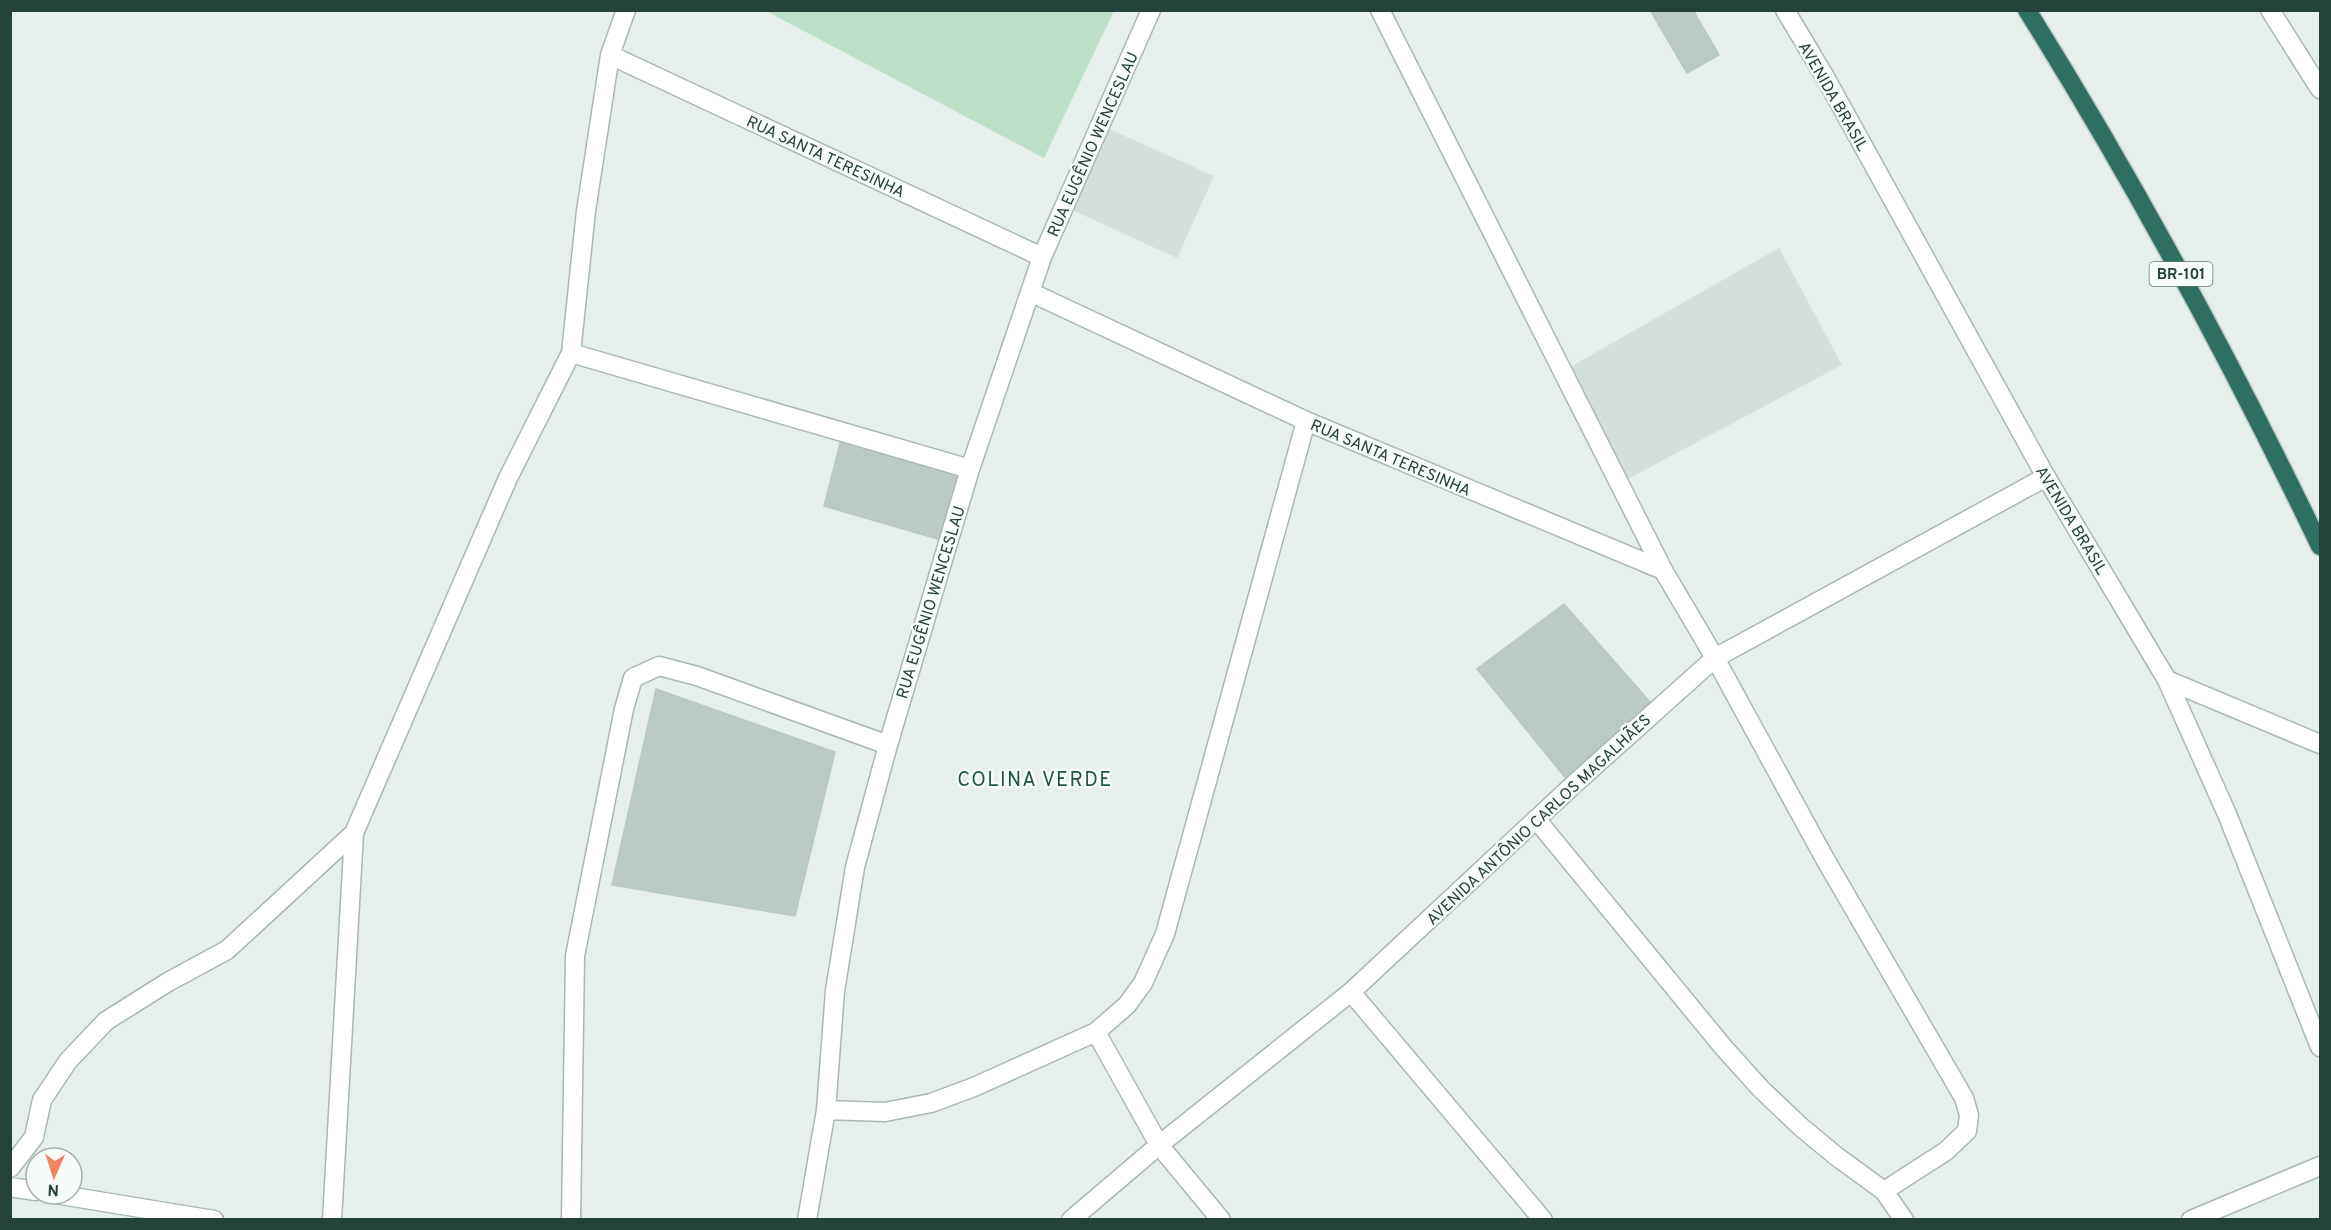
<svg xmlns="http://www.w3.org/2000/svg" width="2331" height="1230" font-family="Overpass,sans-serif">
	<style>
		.built { fill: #d4dfda }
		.green { fill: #bfe0c8 }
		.building { fill: #bbcac4; stroke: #b8c9c2; stroke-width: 1.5 }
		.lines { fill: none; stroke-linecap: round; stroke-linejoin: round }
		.street-casing { stroke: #a8b8b2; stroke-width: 21 }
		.highway-casing { stroke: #c2cac8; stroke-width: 21 }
		.street { stroke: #fff; stroke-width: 18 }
		.highway { stroke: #2f6f62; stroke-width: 18 }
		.labels { text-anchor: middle; stroke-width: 5; stroke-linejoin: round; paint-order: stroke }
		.shield { fill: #f7fbf9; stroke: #637a73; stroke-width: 1.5 }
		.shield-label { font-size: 15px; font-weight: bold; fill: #24423a }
		.street-label { font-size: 16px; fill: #24423a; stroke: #f7fbf9 }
		.quarter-label { font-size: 20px; letter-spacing: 1.5px; fill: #1f5548; stroke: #f7fbf9 }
	</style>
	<rect width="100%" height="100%" fill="#e6efeb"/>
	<path class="built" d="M1109 129 1214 176 1177 258 1072 210Z
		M1779 248 1842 365 1620 483 1563 371Z"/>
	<path class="green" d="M766 11 1114 10V11L1044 158Z"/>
	<path class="building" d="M1650 10H1693L1719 55 1687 73Z
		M843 432 970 469 948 542 824 506Z
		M1564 604 1657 710 1572 786 1477 669Z
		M656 689 835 752 795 916 612 885Z"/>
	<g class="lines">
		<g class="street-casing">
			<path id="street" d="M1380 10 1663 570
				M1785 10 1825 77 2046 477 2167 680 2227 814 2320 1047
				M2270 10 2320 89
				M610 55 1042 257
				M1030 292 1306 421 1663 570 1715 658 1825 859 1964 1098 1969 1115 1967 1131 1946 1151 1884 1191 1836 1156 1801 1127 1761 1089 1724 1048 1536 819
				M571 353 970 469
				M2167 680 2320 744
				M1351 992 1543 1220
				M1096 1032 1159 1145 1221 1220
				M826 1110 885 1112 931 1103 974 1087 1096 1032 1127 1005 1143 983 1165 934 1306 421
				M10 1168 34 1137 42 1100 68 1061 106 1021 168 982 227 950 354 833 508 478 571 353 586 211 610 55 626 10
				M10 1187 36 1191
				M1884 1191 1904 1220
				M55 1194 214 1220
				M332 1220 354 833
				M571 1220 575 956 624 709 633 678 659 666 697 676 888 745
				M807 1220 826 1110 835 991 855 867 888 745 970 469 1042 257 1151 10
				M1071 1220 1159 1145 1351 992 1572 786 1715 658 2046 477
				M2191 1220 2320 1166"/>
		</g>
		<g class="highway-casing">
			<path id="highway" d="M2027 10C2135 183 2232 363 2320 546"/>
		</g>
		<use href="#street" class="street"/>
		<use href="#highway" class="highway"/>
	</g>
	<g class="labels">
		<rect class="shield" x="2149.5" y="262" width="63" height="24" rx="4.5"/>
		<g class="shield-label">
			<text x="2181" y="279">BR-101</text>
		</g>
		<g class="street-label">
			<text transform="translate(1834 96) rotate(60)" y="6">AVENIDA BRASIL</text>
			<text transform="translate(1092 144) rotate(-66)" y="6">RUA EUGÊNIO WENCESLAU</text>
			<text transform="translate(826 156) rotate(25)" y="6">RUA SANTA TERESINHA</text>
			<text transform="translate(1391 457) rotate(23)" y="6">RUA SANTA TERESINHA</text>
			<text transform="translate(2072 520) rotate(59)" y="6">AVENIDA BRASIL</text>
			<text transform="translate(930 602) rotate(-73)" y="6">RUA EUGÊNIO WENCESLAU</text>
			<text transform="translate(1538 819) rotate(-43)" y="6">AVENIDA ANTÔNIO CARLOS MAGALHÃES</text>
		</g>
		<g class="quarter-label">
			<text x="1035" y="786">COLINA VERDE</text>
		</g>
	</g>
	<rect width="2331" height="1230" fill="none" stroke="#24423a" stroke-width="24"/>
	<g transform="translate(54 1176) rotate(183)"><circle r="28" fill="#f7fbf9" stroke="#a3b1ad" stroke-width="1.5"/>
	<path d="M0-4.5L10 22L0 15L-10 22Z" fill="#f4845f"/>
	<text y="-9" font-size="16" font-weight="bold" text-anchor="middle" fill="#24423a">N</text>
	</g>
</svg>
